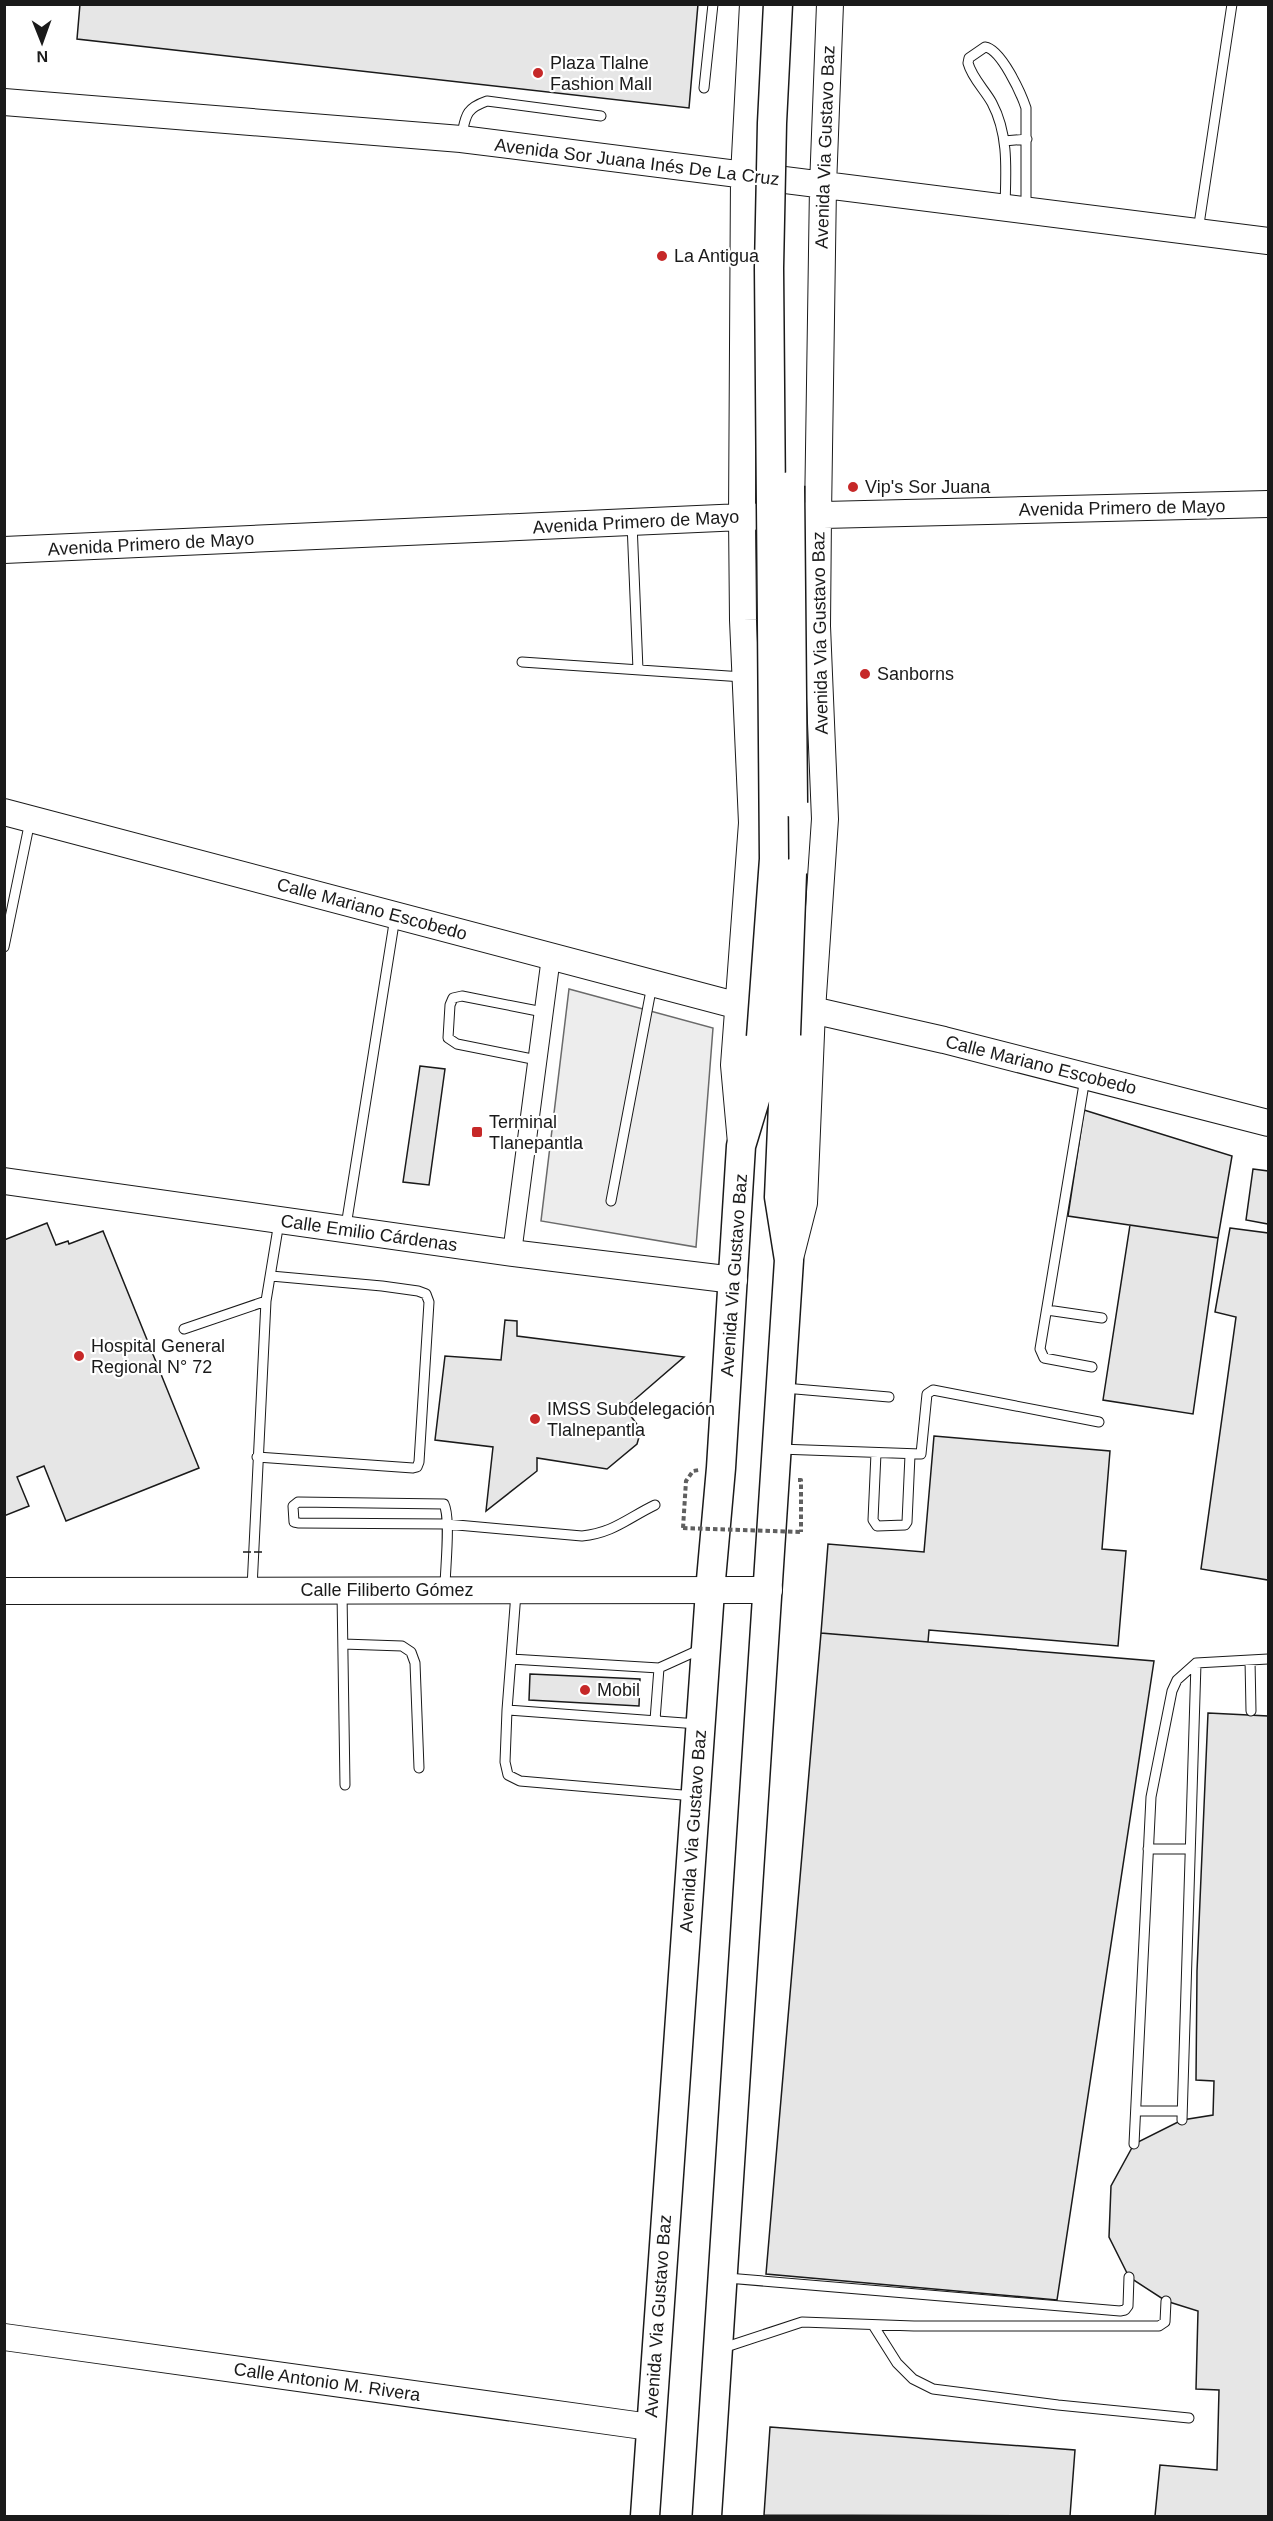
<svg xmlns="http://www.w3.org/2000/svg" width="1273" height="2521" font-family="Arial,sans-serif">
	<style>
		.built { fill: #ededed; stroke: #6a6a6a; stroke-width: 1.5 }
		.building { fill: #e6e6e6; stroke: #1a1a1a; stroke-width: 1.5 }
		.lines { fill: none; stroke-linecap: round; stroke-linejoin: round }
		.lane-casing { stroke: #1a1a1a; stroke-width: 11 }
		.street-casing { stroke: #1a1a1a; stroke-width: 20 }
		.secondary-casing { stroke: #1a1a1a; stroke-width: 28 }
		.primary-casing { stroke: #1a1a1a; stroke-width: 31 }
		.path { stroke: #5f5f5f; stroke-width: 4; stroke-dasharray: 4.5 3; stroke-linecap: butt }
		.lane { stroke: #fff; stroke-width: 9 }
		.street { stroke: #fff; stroke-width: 18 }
		.secondary { stroke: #fff; stroke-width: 26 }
		.primary { stroke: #fff; stroke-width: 28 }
		.primary-bridge-casing { stroke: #1a1a1a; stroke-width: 31; stroke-linecap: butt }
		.path-bridge { stroke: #5f5f5f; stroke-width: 4; stroke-dasharray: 4.5 3; stroke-linecap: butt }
		.primary-bridge { stroke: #fff; stroke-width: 28 }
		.fence { stroke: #1a1a1a; stroke-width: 1.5; stroke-dasharray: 8 3; stroke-linecap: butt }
		.poi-dot { fill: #c62828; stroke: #fff; stroke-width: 2 }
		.labels { text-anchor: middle; stroke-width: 4.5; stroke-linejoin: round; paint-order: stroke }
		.poi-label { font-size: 18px; fill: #1a1a1a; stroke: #fff; text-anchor: start }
		.street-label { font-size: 18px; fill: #1a1a1a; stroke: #fff }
	</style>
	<rect width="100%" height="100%" fill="#fff"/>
	<path class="built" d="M569 989 713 1028 696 1247 541 1221Z"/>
	<path class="building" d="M80 4H698L689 108 77 39Z
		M420 1066 445 1069 429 1185 403 1182Z
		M1084 1110 1232 1156 1218 1238 1068 1216Z
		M1253 1169 1268 1171V1224L1246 1220Z
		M47 1223 56 1245 68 1241 69 1244 103 1231 199 1468 66 1521 44 1466 17 1477 29 1506 4 1516V1240Z
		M1130 1225 1218 1238 1193 1414 1103 1400Z
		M1230 1228 1268 1233V1580L1201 1569 1236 1317 1215 1312Z
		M505 1320 517 1321V1336L684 1357 625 1408 641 1430 637 1444 607 1469 537 1458V1471L486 1511 493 1447 435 1440 445 1356 501 1360Z
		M934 1436 1110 1451 1102 1549 1126 1551 1118 1646 929 1630 928 1642 821 1633 828 1544 924 1552Z
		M821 1633 1154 1661 1057 2300 766 2274Z
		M530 1674 640 1679 639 1706 529 1700Z
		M1208 1713 1268 1716V2516H1155L1160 2465 1217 2470 1219 2390 1196 2389 1198 2311 1166 2301 1129 2277 1109 2237 1111 2186 1134 2144 1182 2120 1213 2115 1214 2081 1196 2080 1197 1971Z
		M770 2427 1075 2450 1070 2516 764 2515Z"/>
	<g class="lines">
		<g class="lane-casing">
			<path id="lane" d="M704 88 713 4
				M461 138C466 117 464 109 487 101L601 116
				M1004 141 1027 139
				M1005 206C1006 171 1009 135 992 103 985 90 972 78 968 63L969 58 985 47C1001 49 1021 93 1026 108V208
				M1198 231 1232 4
				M632 523 638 670
				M522 662 743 677
				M4 947 30 821
				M537 1060 457 1044 448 1038 450 1005 453 998 462 996 543 1012
				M1085 1078 1040 1349 1044 1358 1092 1367
				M611 1201 652 985
				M346 1226 395 917
				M1047 1310 1102 1318
				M184 1329 266 1301
				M784 1388 889 1397
				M779 1449 921 1454 927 1394 933 1390 1099 1422
				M876 1453 873 1520 877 1526 905 1525 907 1522 910 1455
				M257 1457 413 1468 417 1467 419 1462 429 1302 426 1294 418 1291 382 1286 271 1276
				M252 1588 266 1301 279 1222
				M445 1588C445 1569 451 1519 444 1504L298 1502 293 1506 294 1522 299 1523 446 1524 582 1536C613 1533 628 1518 655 1505
				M342 1593 345 1785
				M516 1593 507 1710 505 1762 508 1775 520 1781 694 1796
				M343 1644 402 1646 411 1652 415 1663 419 1768
				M511 1659 659 1668 701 1649
				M1250 1660 1251 1711
				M507 1710 698 1724
				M655 1720 659 1668
				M1148 1849H1190
				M1136 2111H1182
				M1182 2120 1196 1663
				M1134 2144 1151 1797 1172 1691 1177 1680 1196 1663 1268 1659
				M727 2278 1120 2311 1125 2310 1128 2306 1129 2277
				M873 2325 897 2363 913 2379 933 2389 1058 2405 1189 2418
				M723 2348 802 2322 914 2326H1159L1165 2322 1166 2301"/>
		</g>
		<g class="street-casing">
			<path id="street" d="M512 1253 551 957"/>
		</g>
		<g class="secondary-casing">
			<path id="secondary" d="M4 102 461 139 1268 241
				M4 550 742 517 1268 504
				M4 812 739 1006
				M812 1010 944 1040 1268 1123
				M741 1143 734 1065 752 823 743 620 742 517 744 176 753 4
				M4 1181 512 1253 734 1280
				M790 1258 804 1203 812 1010 825 819 817 626 818 515 823 186 830 4
				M4 1591 769 1590
				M4 2337 650 2427"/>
		</g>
		<g class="primary-casing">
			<path id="primary" d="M645 2516 710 1591 721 1468 741 1146 757 1093 761 1037
				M707 2516 789 1260 779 1197 786 1035"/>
		</g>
		<path class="path" d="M798 1480H801V1532
			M683 1528 686 1481 693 1471 699 1470"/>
		<use href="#lane" class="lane"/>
		<use href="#street" class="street"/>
		<use href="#secondary" class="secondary"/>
		<use href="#primary" class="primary"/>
		<g class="primary-bridge-casing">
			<path id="primary-bridge" d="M790 486 793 803
				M786 1035 792 873
				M761 1037 774 859 769 268 772 123 778 4"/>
		</g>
		<path class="path-bridge" d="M683 1528 801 1532"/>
		<use href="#primary-bridge" class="primary-bridge"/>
		<path class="fence" d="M243 1552H265"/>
	</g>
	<g class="poi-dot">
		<circle cx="538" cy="73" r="6"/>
		<circle cx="662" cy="256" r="6"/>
		<circle cx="853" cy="487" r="6"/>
		<circle cx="865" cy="674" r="6"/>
		<rect x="471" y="1126" width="12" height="12" rx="3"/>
		<circle cx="79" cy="1356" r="6"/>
		<circle cx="535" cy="1419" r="6"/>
		<circle cx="585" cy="1690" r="6"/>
	</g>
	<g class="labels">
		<g class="poi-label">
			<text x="550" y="69">Plaza Tlalne<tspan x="550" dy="21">Fashion Mall</tspan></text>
			<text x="674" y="262">La Antigua</text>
			<text x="865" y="493">Vip's Sor Juana</text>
			<text x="877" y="680">Sanborns</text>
			<text x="489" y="1128">Terminal<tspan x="489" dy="21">Tlanepantla</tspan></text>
			<text x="91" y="1352">Hospital General<tspan x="91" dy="21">Regional N° 72</tspan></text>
			<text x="547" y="1415">IMSS Subdelegación<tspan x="547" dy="21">Tlalnepantla</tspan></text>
			<text x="597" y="1696">Mobil</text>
		</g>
		<g class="street-label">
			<text transform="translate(825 147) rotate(-88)" y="6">Avenida Via Gustavo Baz</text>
			<text transform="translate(637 162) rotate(7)" y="6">Avenida Sor Juana Inés De La Cruz</text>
			<text transform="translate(1122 508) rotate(-1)" y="6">Avenida Primero de Mayo</text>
			<text transform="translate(636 522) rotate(-3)" y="6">Avenida Primero de Mayo</text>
			<text transform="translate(151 544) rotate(-3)" y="6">Avenida Primero de Mayo</text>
			<text transform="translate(820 633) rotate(-91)" y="6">Avenida Via Gustavo Baz</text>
			<text transform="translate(372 909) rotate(15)" y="6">Calle Mariano Escobedo</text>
			<text transform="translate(1041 1065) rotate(14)" y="6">Calle Mariano Escobedo</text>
			<text transform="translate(369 1233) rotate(8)" y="6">Calle Emilio Cárdenas</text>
			<text transform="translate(734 1275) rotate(-86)" y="6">Avenida Via Gustavo Baz</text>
			<text x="387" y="1596">Calle Filiberto Gómez</text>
			<text transform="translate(693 1831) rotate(-86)" y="6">Avenida Via Gustavo Baz</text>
			<text transform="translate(658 2316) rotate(-86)" y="6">Avenida Via Gustavo Baz</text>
			<text transform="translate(327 2382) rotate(8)" y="6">Calle Antonio M. Rivera</text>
		</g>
	</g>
	<rect width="1273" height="2521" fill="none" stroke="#1a1a1a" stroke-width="12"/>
	<g transform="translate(42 42) rotate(179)" stroke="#ffffff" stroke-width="4.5" paint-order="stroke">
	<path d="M0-4.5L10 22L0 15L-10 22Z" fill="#1a1a1a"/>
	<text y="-9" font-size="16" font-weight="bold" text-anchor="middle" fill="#1a1a1a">N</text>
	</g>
</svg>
